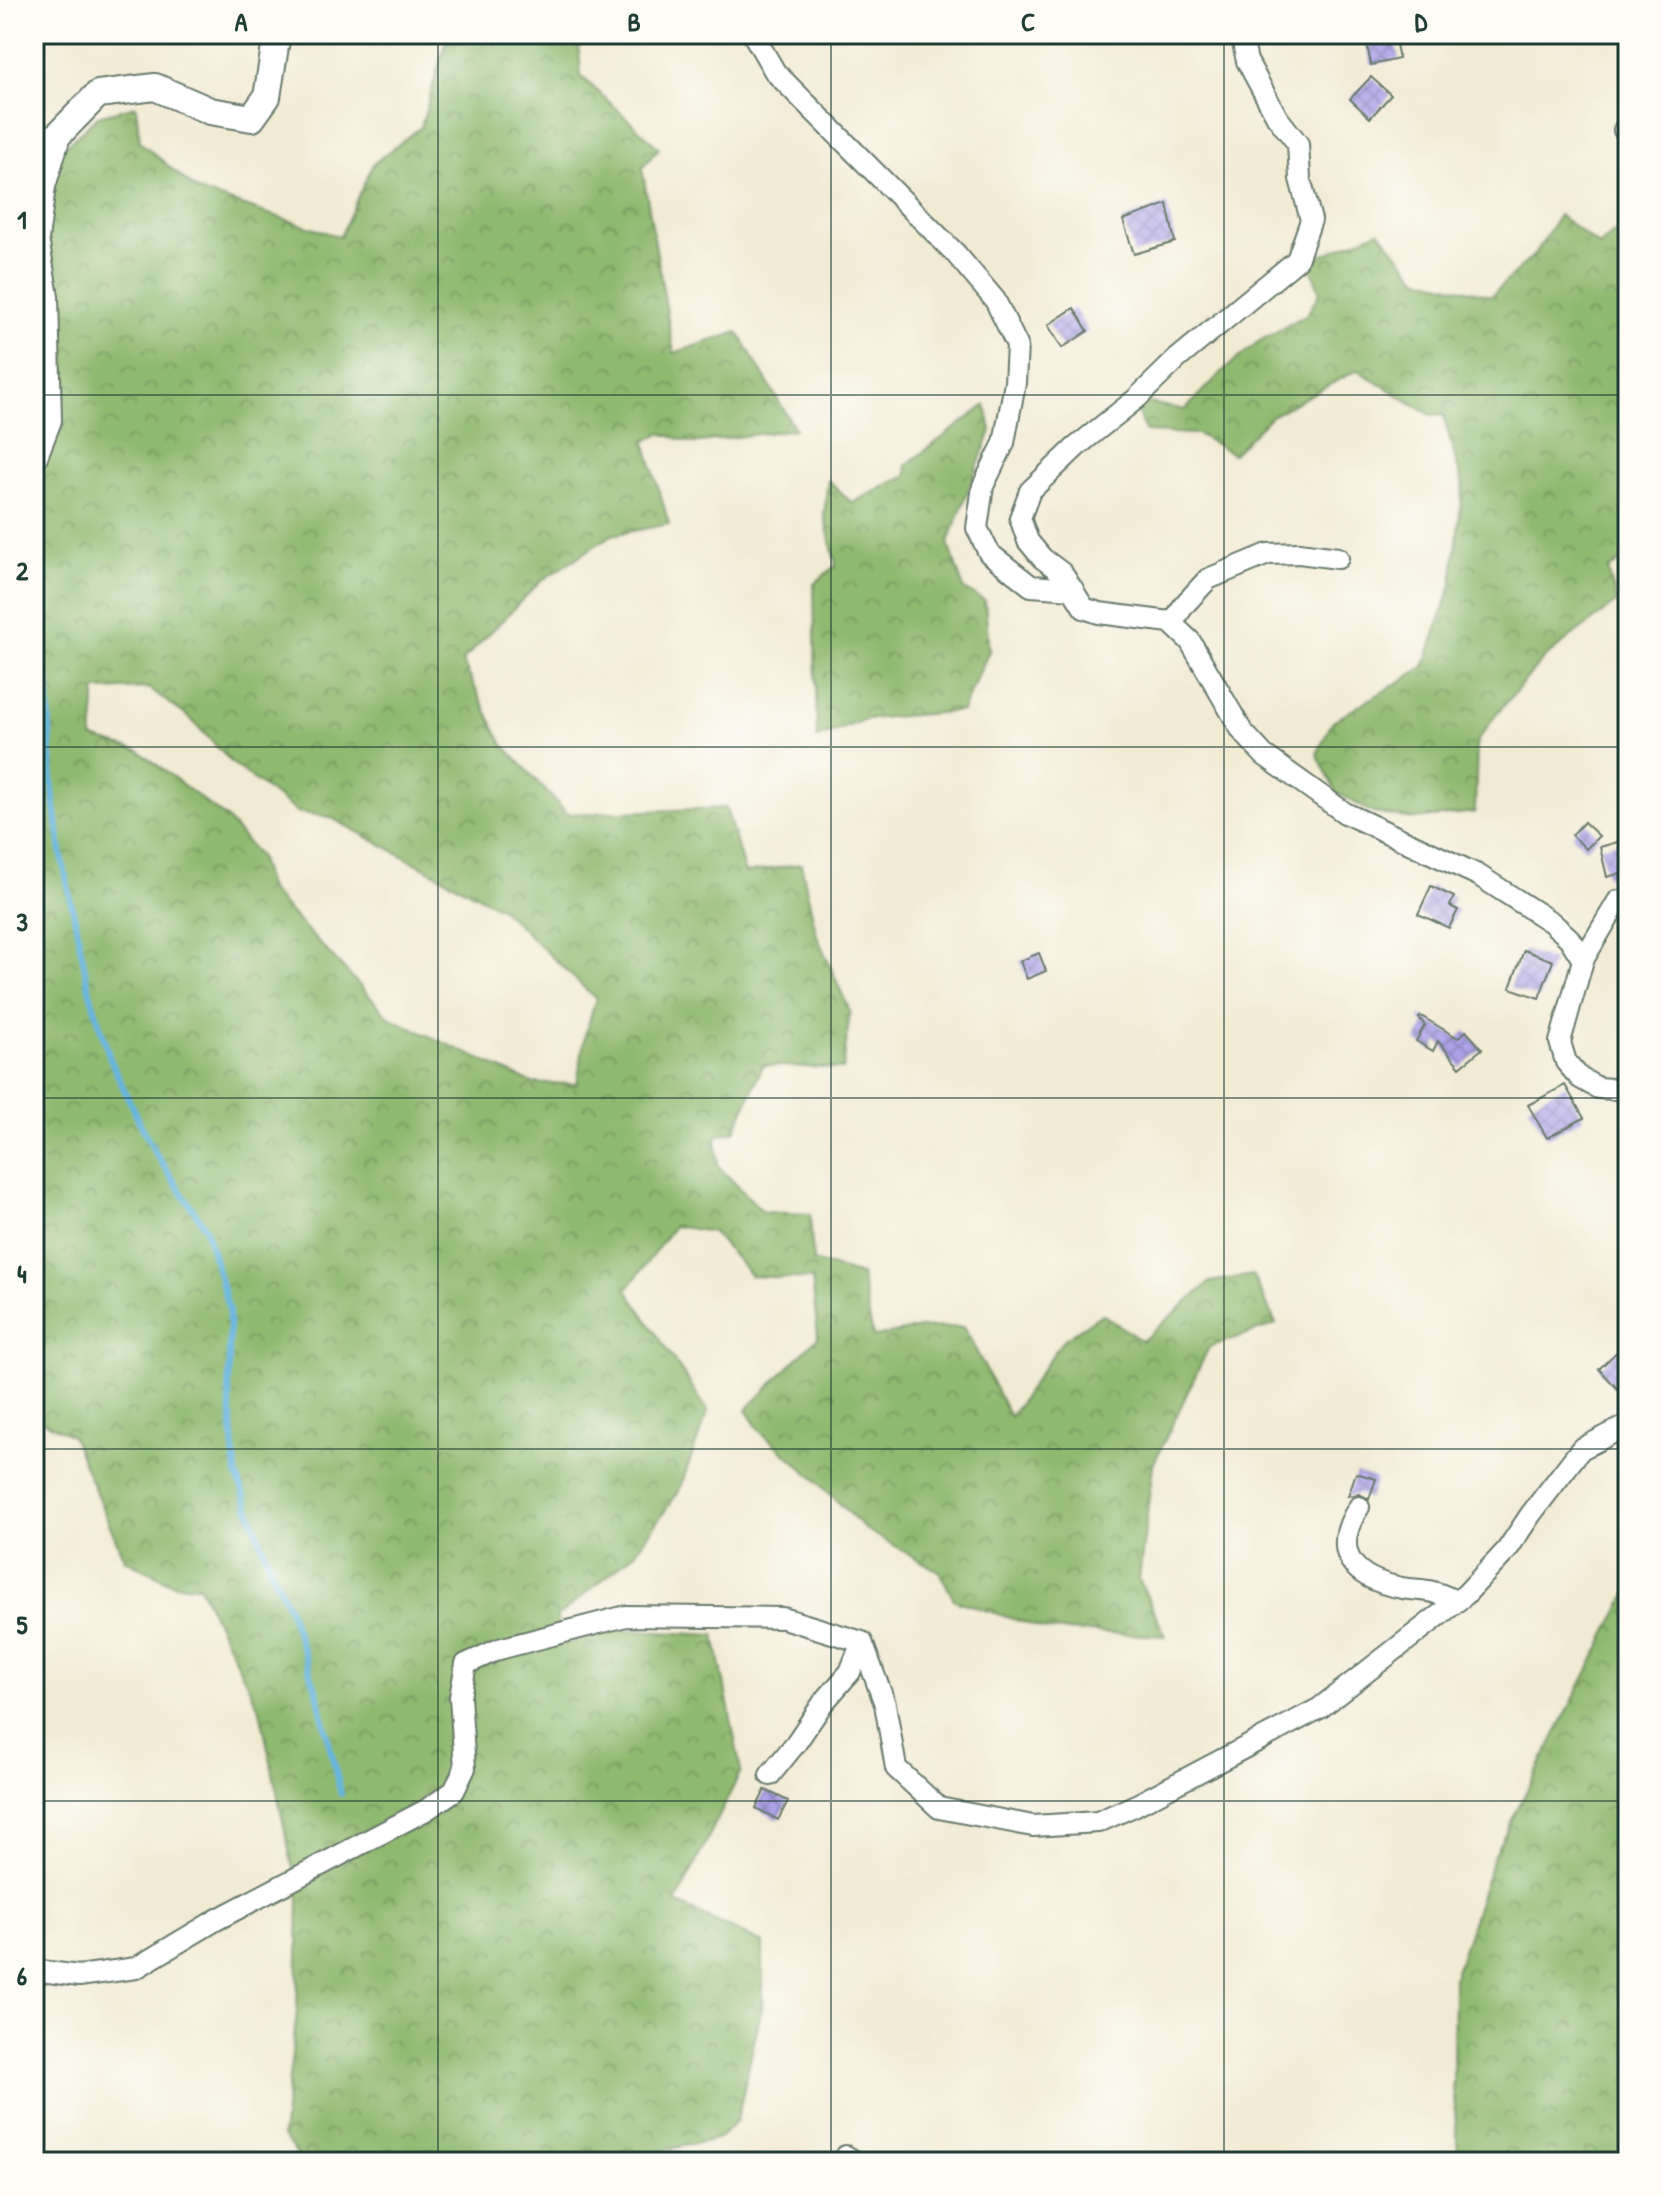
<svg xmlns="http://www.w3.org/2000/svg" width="1662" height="2196" font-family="'Patrick Hand',sans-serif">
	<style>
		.forest { fill: url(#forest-crowns); stroke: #587b52; stroke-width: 2; fill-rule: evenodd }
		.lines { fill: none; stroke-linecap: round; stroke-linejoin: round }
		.stream { stroke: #64b5df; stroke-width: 6 }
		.building { fill: url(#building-cross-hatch) }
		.minor-casing { stroke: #697a6c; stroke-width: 24 }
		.tertiary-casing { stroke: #697a6c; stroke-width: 30 }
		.minor { stroke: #fff; stroke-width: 20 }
		.tertiary { stroke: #fff; stroke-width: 26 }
		.grid { fill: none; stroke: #1f3d34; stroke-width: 2; stroke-opacity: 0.55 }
		.neatline { fill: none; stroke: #1f3d34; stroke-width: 3 }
		.grid-label { font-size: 26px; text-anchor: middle; font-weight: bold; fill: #1f3d34 }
	</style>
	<defs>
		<pattern id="forest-crowns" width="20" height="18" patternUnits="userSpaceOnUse" patternTransform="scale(2)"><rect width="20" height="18" fill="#90b96f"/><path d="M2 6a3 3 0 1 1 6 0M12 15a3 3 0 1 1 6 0" fill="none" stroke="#75985c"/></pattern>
		<pattern id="building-cross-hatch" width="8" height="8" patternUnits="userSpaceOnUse" patternTransform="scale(2)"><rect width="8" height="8" fill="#ada2e9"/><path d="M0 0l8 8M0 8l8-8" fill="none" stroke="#8c85be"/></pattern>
	</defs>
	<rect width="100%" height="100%" fill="#fdfcf7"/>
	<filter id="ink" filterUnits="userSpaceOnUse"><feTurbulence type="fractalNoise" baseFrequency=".0125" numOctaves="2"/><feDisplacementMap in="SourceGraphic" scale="16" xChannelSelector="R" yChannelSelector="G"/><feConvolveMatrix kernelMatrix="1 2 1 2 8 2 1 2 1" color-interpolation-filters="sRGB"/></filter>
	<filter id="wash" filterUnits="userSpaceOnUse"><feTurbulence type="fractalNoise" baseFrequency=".006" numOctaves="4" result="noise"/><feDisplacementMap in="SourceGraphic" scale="32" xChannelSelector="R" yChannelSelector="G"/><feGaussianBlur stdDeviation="1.8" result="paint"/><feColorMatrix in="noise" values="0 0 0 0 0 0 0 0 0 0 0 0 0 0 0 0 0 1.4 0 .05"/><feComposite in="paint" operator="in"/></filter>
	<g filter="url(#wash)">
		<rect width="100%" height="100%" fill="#f2ebd4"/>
		<path class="forest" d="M448 34H593L579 48 581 76 659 148 642 168 674 353 738 332 795 429 693 443 660 433 645 442 669 524 612 535 541 581 462 661 502 743 567 814 726 808 745 873 801 864 817 936 850 1012 843 1069 763 1065 735 1131 716 1136 718 1166 763 1212 810 1214 813 1261 861 1275 873 1337 920 1328 964 1327 1010 1417 1062 1341 1102 1314 1142 1341 1210 1282 1253 1275 1276 1324 1209 1347 1153 1465 1139 1579 1165 1636 1047 1630 954 1600 940 1572 865 1529 815 1479 760 1431 746 1410 818 1337 812 1279 751 1276 713 1232 674 1226 627 1290 708 1411 679 1491 635 1553 557 1617 566 1644 617 1630 715 1635 741 1771 676 1903 763 1943V2002L737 2120 720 2138 610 2162H304L282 2136 297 2011 299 1898 260 1710 199 1586 173 1584 124 1559 72 1436 34 1417V175L98 116 136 106 140 142 198 191 340 237 373 164 421 127ZM148 688 191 719 232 763 297 812 330 817 502 909 596 999 585 1035 577 1084 532 1083 390 1018 269 890 259 856 226 818 139 751 92 738 96 690Z
			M1559 215 1599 246 1628 220V555L1608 570 1617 602 1544 658 1495 716 1477 742 1475 812 1414 819 1373 813 1336 792 1317 754 1332 722 1424 667 1452 584 1463 486 1443 414 1431 415 1357 370 1271 416 1233 454 1197 434 1146 432 1138 413 1145 402 1185 410 1223 371 1258 342 1307 314 1320 293 1309 261 1379 231 1418 278 1491 296 1536 253Z
			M986 405 991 431 948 543 964 589 985 601 989 651 962 711 867 719 817 738 814 584 836 565 824 515 828 480 852 503 907 475 906 465Z
			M1628 1592V2162H1461L1458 2152 1453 2082 1454 1978 1494 1855Z"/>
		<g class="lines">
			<path class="stream" d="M34 629 48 682 52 783 61 852 89 989 110 1059 135 1113 155 1153 205 1227 229 1310V1393L236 1472 271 1570 288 1607 317 1692 341 1794"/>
		</g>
		<g id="blocks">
			<path class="building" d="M1394 34 1399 59 1371 65 1366 40Z
				M1371 77 1391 95 1370 118 1350 99Z
				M1167 204 1175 242 1134 254 1123 220Z
				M1074 308 1088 331 1062 348 1048 325Z
				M1584 822 1599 836 1586 849 1572 835Z
				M1628 839V871L1607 877 1600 847Z
				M1431 886 1454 897 1450 906 1458 910 1449 928 1418 914Z
				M1524 950 1553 961 1539 998 1510 988Z
				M1039 953 1046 971 1027 979 1020 961Z
				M1421 1016 1458 1038 1466 1031 1482 1049 1460 1067 1438 1041 1433 1051 1416 1041 1425 1025 1419 1018Z
				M1565 1085 1584 1118 1547 1138 1528 1105Z
				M1628 1341V1400L1599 1369Z
				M1356 1473 1376 1479 1369 1499 1359 1494 1348 1496Z
				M765 1790 788 1801 778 1820 756 1808Z"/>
		</g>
	</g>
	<g filter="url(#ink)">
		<use href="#blocks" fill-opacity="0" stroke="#697a6c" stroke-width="2"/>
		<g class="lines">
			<g class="minor-casing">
				<path id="minor" d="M753 34 775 72 956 254 995 300 1017 345 1015 383 1004 443 983 486 977 528 989 553 1031 586 1073 589
					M1241 34 1247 61 1277 117 1298 144 1300 179 1311 220 1297 260 1177 359 1136 399 1076 447 1030 491 1020 518 1028 541 1042 558 1062 573 1084 608 1099 613 1170 622 1190 641 1242 731 1264 755 1345 813 1478 875 1551 922 1569 938 1583 960 1560 1042 1566 1062 1580 1078 1598 1088 1628 1090
					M1624 130 1628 125
					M1170 622 1177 616 1184 605 1208 579 1268 554 1299 553 1338 558
					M1583 960 1618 901
					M1359 1507C1329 1553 1354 1579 1402 1588 1412 1590 1423 1589 1433 1592 1441 1594 1449 1598 1456 1601
					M770 1775 796 1743 823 1703 850 1672 862 1642
					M34 1970 79 1976 136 1968 216 1920 426 1810 454 1791 465 1768 460 1697 466 1664 499 1649 626 1616 783 1618 862 1642 885 1704 896 1768 939 1808 1033 1826 1098 1822 1136 1805 1320 1708 1465 1595 1507 1550 1531 1514 1581 1449 1628 1425
					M846 2156 856 2162"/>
			</g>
			<g class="tertiary-casing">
				<path id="tertiary" d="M34 456 48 420 45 297 35 239 42 186 57 136 98 94 155 87 210 111 252 118 267 97 277 34"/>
			</g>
			<use href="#minor" class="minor"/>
			<use href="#tertiary" class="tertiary"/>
		</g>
	</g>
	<path class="grid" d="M438 34V2162M831 34V2162M1224 34V2162M34 395H1628M34 747H1628M34 1098H1628M34 1449H1628M34 1801H1628"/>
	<rect width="1662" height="2196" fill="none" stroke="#fdfcf7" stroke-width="88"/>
	<rect x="44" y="44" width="1574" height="2108" class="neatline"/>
	<g class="grid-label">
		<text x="241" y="31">A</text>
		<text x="634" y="31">B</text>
		<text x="1028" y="31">C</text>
		<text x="1421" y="31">D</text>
		<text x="22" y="229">1</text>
		<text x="22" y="580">2</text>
		<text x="22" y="931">3</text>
		<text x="22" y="1283">4</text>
		<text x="22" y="1634">5</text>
		<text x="22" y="1985">6</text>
	</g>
</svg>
